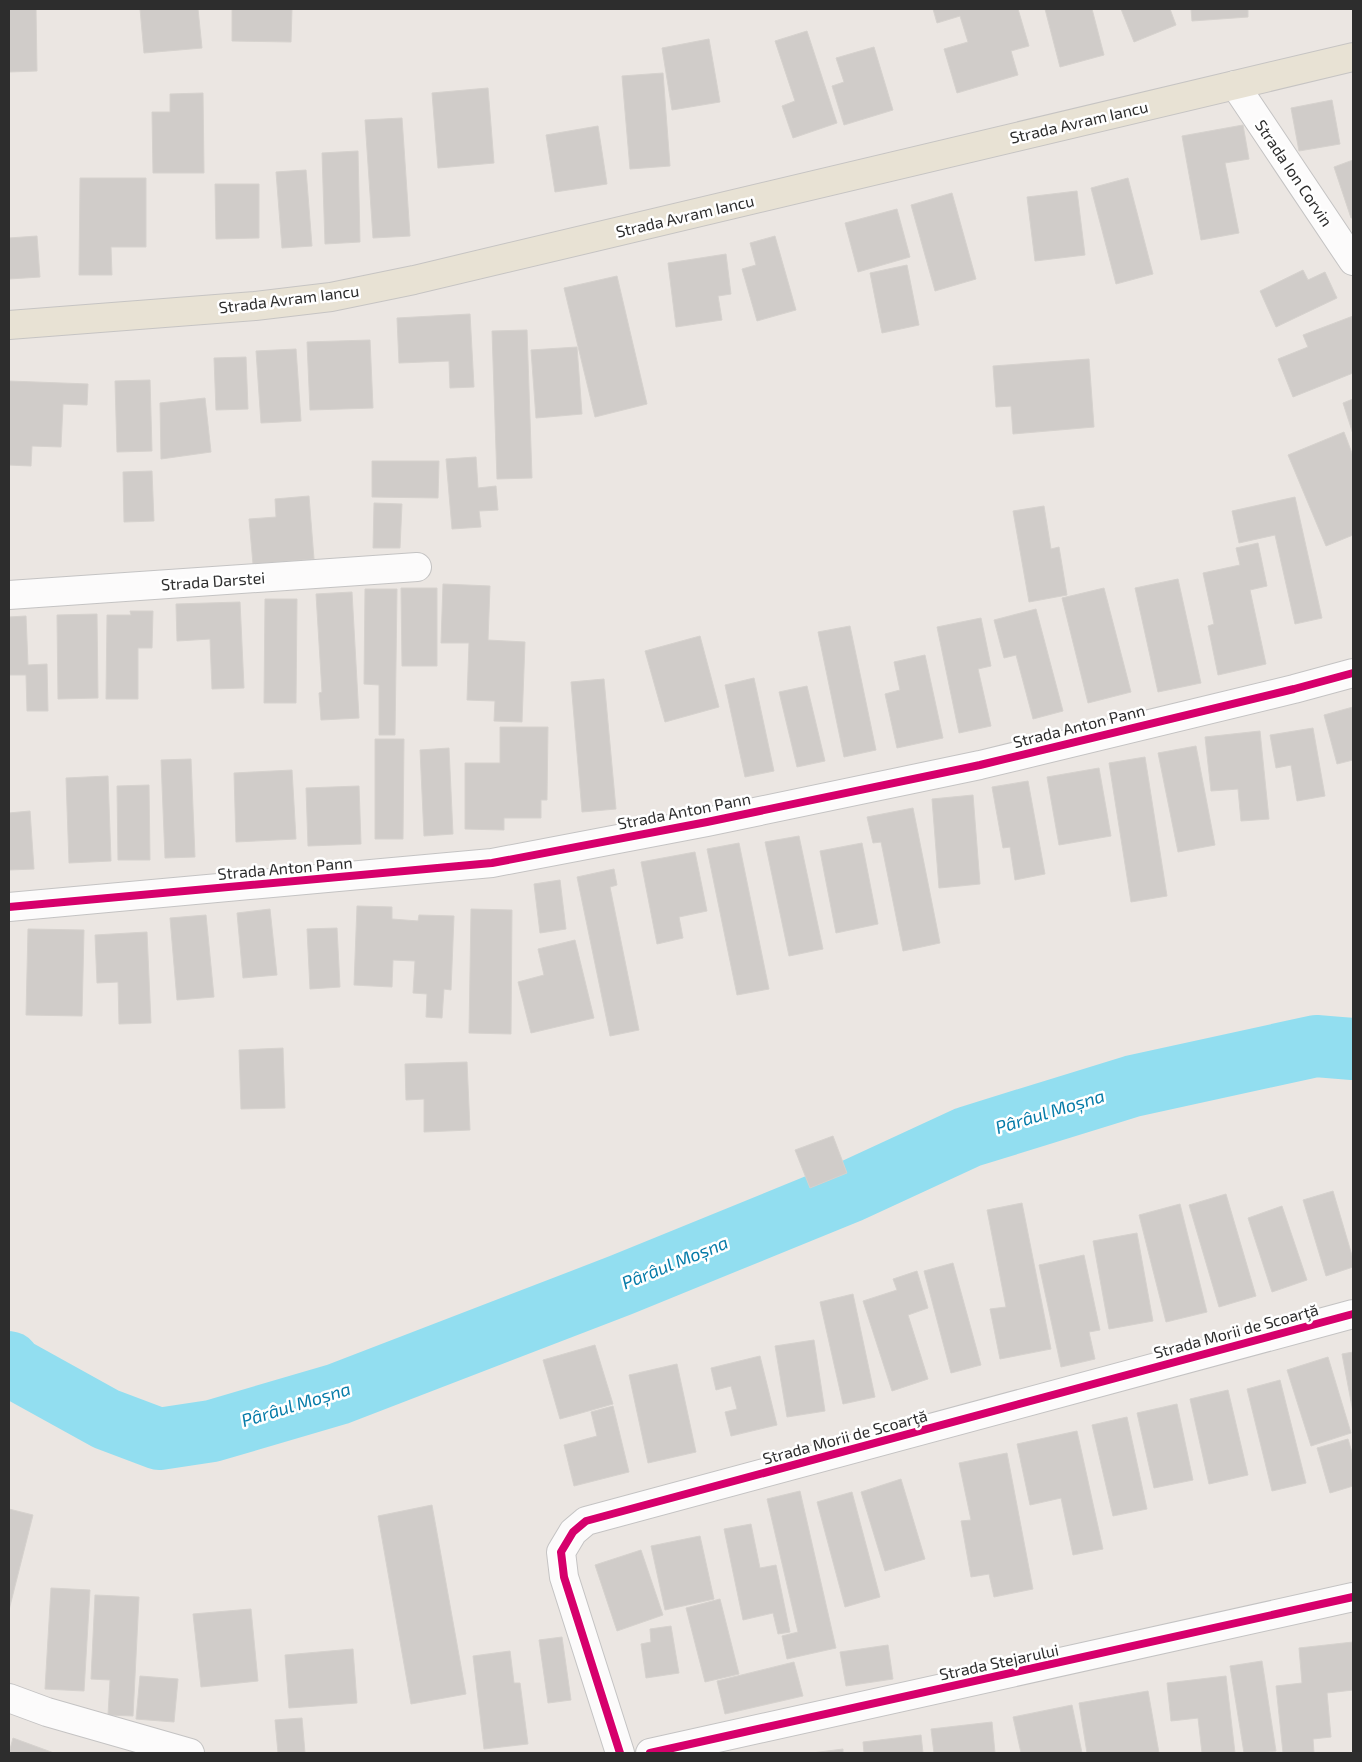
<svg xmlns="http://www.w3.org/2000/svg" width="1362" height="1762" font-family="'Exo 2',sans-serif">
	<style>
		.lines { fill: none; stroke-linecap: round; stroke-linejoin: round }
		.river { stroke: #92def0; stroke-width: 62 }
		.building { fill: #d0ccc9; stroke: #d6d2ce }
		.minor-casing { stroke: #c4c3c3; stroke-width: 30 }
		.major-casing { stroke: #c6c4c3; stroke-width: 30 }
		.minor { stroke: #fcfbfb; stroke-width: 28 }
		.major { stroke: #e8e2d4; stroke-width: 28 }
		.cycleway-casing { stroke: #fff; stroke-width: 11 }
		.cycleway { stroke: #d6006c; stroke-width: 8 }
		.labels { text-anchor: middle; stroke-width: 5; stroke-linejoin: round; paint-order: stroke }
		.street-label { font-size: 16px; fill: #2d2d2d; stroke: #fff }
		.water-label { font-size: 18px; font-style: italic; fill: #057ba8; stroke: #fff }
	</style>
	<rect width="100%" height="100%" fill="#ebe6e2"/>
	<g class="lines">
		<path class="river" d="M9 1362 14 1368 106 1419 159 1439 212 1431 338 1394 621 1285 849 1192 968 1137 1133 1086 1316 1046 1353 1049"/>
	</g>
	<path class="building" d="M9 9H36L37 71 9 72Z
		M140 9H198L202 48 144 53Z
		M232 9H292L291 42 232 41Z
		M933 9H1018L1029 46 1011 51 1018 75 957 93 944 49 968 42 960 16 937 23Z
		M1045 9H1092L1104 55 1060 67Z
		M1121 9H1170L1176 25 1134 42Z
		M1191 9H1248V17L1192 21Z
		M807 31 837 123 793 138 782 106 795 101 775 41Z
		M709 39 720 102 672 110 662 48Z
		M874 47 893 110 844 125 832 86 844 82 836 58Z
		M663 73 670 166 630 169 622 76Z
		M488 88 494 163 438 168 432 93Z
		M203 93 204 173H153L152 112H170V94Z
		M1332 100 1340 144 1299 151 1291 108Z
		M402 118 410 236 373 238 365 120Z
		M1243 125 1249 159 1225 163 1239 233 1201 240 1182 136Z
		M598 126 607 184 555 192 546 135Z
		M358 151 360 242 325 244 322 153Z
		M1353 160V218H1351L1334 167Z
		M306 170 312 246 282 248 276 172Z
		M80 178H146V247H111L112 275H79Z
		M1128 178 1153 274 1116 284 1091 188Z
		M215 184H259V238L216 239Z
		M1077 191 1085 255 1035 261 1027 197Z
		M952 193 976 279 935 291 911 205Z
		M897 209 910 257 858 272 845 223Z
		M37 236 40 277 9 279V238Z
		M775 236 796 310 757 321 742 269 756 265 750 243Z
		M726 254 731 294 718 296 722 320 676 327 668 263Z
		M907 265 919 325 882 333 870 273Z
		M1303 270 1308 280 1325 272 1337 298 1276 327 1260 291Z
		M617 276 647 404 595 417 564 288Z
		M470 314 474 387 450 388 449 361 399 363 397 318Z
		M1353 316V373L1293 397 1278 359 1308 347 1303 335Z
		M527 330 532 478 497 479 492 331Z
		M370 340 373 408 310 410 307 342Z
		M577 347 582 414 536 418 531 350Z
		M296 349 301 421 261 423 256 351Z
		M246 357 248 409 216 410 214 358Z
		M1089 359 1094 427 1013 434 1011 406 996 407 993 366Z
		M150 380 152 451 117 452 115 381Z
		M9 381 88 384 87 405 63 404 61 447 32 446 31 466 9 465Z
		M205 398 211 452 161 459 160 403Z
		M1353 399V434L1343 403Z
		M1344 432 1353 456V535L1326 546 1288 455Z
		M476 457 478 488 496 486 498 510 479 511 481 527 452 529 446 459Z
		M372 461H439L438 498 372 497Z
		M152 471 154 521 124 522 123 472Z
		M309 496 314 559 253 564 249 519 276 517 275 499Z
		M1295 497 1322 618 1295 624 1275 535 1239 543 1232 511Z
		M374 503 402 504 400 548H373Z
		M1044 506 1051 549 1059 547 1067 595 1029 602 1013 511Z
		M1258 543 1267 586 1250 590 1266 664 1218 675 1208 626 1214 624 1203 573 1240 565 1236 548Z
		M1178 579 1201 683 1158 692 1135 588Z
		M443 584 490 586 488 640 525 642 522 722 494 721 495 701 467 700 469 643H441Z
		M401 588H437V666H402Z
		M1104 588 1131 692 1088 703 1062 598Z
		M365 589H397L395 735H379V685L364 684Z
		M352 592 359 718 321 720 319 693 322 692 316 594Z
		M265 599H297L296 703H264Z
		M240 602 244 688 212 689 210 639 177 641 176 604Z
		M1036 609 1063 711 1033 719 1016 655 1004 658 994 620Z
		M130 611H153L152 648H138V699H106L107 615H131Z
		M97 614 98 698 58 699 57 615Z
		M26 616 28 665 47 664 48 711H27L26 675H9V617Z
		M981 618 991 666 978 669 991 726 959 733 937 627Z
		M850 626 876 750 844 757 818 632Z
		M700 636 719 707 665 722 645 651Z
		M925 655 943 738 897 748 885 694 900 690 894 662Z
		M754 678 774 771 745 777 725 685Z
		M604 679 616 809 582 812 571 682Z
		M807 686 825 761 797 767 779 692Z
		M1353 707V760L1337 764 1324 715Z
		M500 727H548L547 800H541V818H504V830L465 829V763H500Z
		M1313 728 1325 796 1297 801 1291 765 1276 768 1270 735Z
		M1260 731 1269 819 1241 821 1238 789 1211 791 1205 737Z
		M375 739H404L403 839H375Z
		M1196 746 1215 845 1178 852 1158 753Z
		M449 748 453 834 424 836 420 750Z
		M1145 757 1167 896 1131 902 1109 763Z
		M191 759 195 857 165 858 161 760Z
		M1099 768 1111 836 1059 845 1047 777Z
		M292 770 296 839 236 842 234 773Z
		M108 776 111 861 69 863 66 778Z
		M1028 781 1045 874 1015 880 1010 847 1003 848 992 787Z
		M149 785 150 860H118L117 786Z
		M359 786 361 844 308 846 306 788Z
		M973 795 980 884 939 888 932 799Z
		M913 808 940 943 903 951 881 842 873 843 867 817Z
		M30 811 34 869 9 870V813Z
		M799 836 823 949 789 956 765 842Z
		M739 843 769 989 737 995 707 849Z
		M862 843 878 924 836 933 820 851Z
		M695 852 707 911 679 917 683 938 657 944 641 862Z
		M614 869 617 885 610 887 639 1030 610 1036 577 877Z
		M560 880 566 929 540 933 534 884Z
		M357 906 392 907V919L418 921 419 915 454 916 451 990 444 989 442 1018 426 1017 427 994 413 993 415 961 393 960 392 987 354 985Z
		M270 909 277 975 243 978 237 913Z
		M471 909 512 910 511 1034 469 1033Z
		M206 915 214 997 177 1000 170 918Z
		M337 928 340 987 310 989 307 929Z
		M28 929 84 930 82 1016 26 1015Z
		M147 932 151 1023 119 1024 118 982 97 983 95 935Z
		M575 940 594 1018 531 1033 518 982 544 975 538 949Z
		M283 1048 285 1108 241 1109 239 1050Z
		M467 1062 470 1130 424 1132V1099L406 1100 405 1064Z
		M833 1136 847 1173 810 1188 795 1150Z
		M1333 1191 1353 1259V1267L1326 1276 1303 1200Z
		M1226 1194 1256 1296 1219 1307 1189 1205Z
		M1022 1203 1051 1349 1000 1359 990 1309 1006 1307 987 1210Z
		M1180 1204 1207 1312 1166 1322 1139 1215Z
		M1282 1206 1307 1280 1272 1292 1248 1218Z
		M1137 1233 1153 1321 1109 1329 1093 1241Z
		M1084 1255 1100 1330 1089 1332 1095 1359 1061 1367 1039 1265Z
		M953 1263 981 1365 951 1373 924 1271Z
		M917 1271 928 1308 908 1315 928 1379 892 1391 863 1301 897 1290 893 1279Z
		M853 1294 875 1397 843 1404 820 1302Z
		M814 1340 825 1411 787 1417 775 1346Z
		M595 1345 613 1404 560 1419 543 1360Z
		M1353 1352V1412L1342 1354Z
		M760 1356 777 1425 731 1436 725 1412 737 1409 731 1386 716 1390 711 1368Z
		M1328 1357 1351 1433 1311 1446 1287 1370Z
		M677 1364 696 1452 648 1463 629 1375Z
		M1280 1380 1306 1483 1272 1491 1247 1389Z
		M1228 1390 1248 1475 1209 1484 1190 1399Z
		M1177 1404 1193 1480 1154 1488 1137 1413Z
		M613 1406 629 1472 574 1486 564 1445 597 1436 591 1412Z
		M1127 1417 1147 1509 1113 1516 1092 1425Z
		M1077 1431 1103 1549 1073 1555 1061 1498 1030 1505 1017 1444Z
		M1348 1439 1353 1456V1486L1330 1493 1317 1448Z
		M1007 1453 1033 1589 994 1597 989 1574 971 1577 961 1521 971 1520 959 1463Z
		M901 1479 925 1559 885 1571 861 1492Z
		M800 1491 836 1648 787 1659 782 1636 798 1632 767 1499Z
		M852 1492 880 1597 845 1607 817 1502Z
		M432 1505 466 1694 411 1704 378 1516Z
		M9 1509 33 1515 9 1610Z
		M751 1524 760 1568 776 1565 790 1632 778 1634 773 1613 743 1620 724 1529Z
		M700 1536 714 1599 665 1610 651 1546Z
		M641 1550 663 1615 617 1631 595 1565Z
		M51 1588 90 1590 84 1691 45 1689Z
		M95 1595 139 1597 133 1716 108 1715 110 1680 91 1679Z
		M720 1599 739 1674 705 1682 686 1608Z
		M251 1609 258 1681 201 1687 193 1614Z
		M671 1626 679 1673 646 1678 641 1644 651 1642 650 1629Z
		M562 1637 571 1700 548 1703 539 1640Z
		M1353 1642V1690L1327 1693 1331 1737 1313 1739 1314 1753H1283L1276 1686 1302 1683 1299 1648Z
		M888 1645 893 1679 846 1686 840 1652Z
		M353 1649 357 1703 289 1708 285 1655Z
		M510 1651 514 1683H520L528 1744 484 1749 473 1656Z
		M1262 1661 1276 1751 1261 1753H1244L1230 1666Z
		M794 1662 803 1696 725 1714 717 1681Z
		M140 1676 178 1679 174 1722 136 1719Z
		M1226 1676 1235 1753H1202L1198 1718 1171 1721 1167 1683Z
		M1148 1691 1159 1753H1087L1079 1703Z
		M1072 1705 1082 1753H1021L1013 1717Z
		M302 1718 305 1753H278L275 1720Z
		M992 1722 995 1753H934L931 1729Z
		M921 1735 923 1753H864L863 1742Z
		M13 1738 54 1753H9Z
		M843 1749V1753H812Z"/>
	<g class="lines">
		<g class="minor-casing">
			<path id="minor" d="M1235 85 1353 261
				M9 595 417 567
				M9 907 492 863 707 822 980 765 1294 689 1353 673
				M9 1698 47 1712 190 1753
				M620 1753 564 1577 561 1552 573 1532 586 1521 1353 1314
				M650 1753 1353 1597"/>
		</g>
		<g class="major-casing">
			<path id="major" d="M9 325 255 306 331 297 414 280 1353 57"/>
		</g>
		<use href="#minor" class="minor"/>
		<use href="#major" class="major"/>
		<g class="cycleway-casing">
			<path id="cycleway" d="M9 907 492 863 707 822 980 765 1294 689 1353 673
				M620 1753 564 1577 561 1552 573 1532 586 1521 1353 1314
				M650 1753 1353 1597"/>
		</g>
		<use href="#cycleway" class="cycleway"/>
	</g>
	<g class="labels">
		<g class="street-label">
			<text transform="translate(1079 122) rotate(-13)" y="6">Strada Avram Iancu</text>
			<text transform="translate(1294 173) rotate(56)" y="6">Strada Ion Corvin</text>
			<text transform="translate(685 216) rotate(-13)" y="6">Strada Avram Iancu</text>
			<text transform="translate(289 299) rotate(-7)" y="6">Strada Avram Iancu</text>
			<text transform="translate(213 581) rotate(-4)" y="6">Strada Darstei</text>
			<text transform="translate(1079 726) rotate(-14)" y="6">Strada Anton Pann</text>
			<text transform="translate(684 811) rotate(-11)" y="6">Strada Anton Pann</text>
			<text transform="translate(285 868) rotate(-5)" y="6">Strada Anton Pann</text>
			<text transform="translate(1236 1331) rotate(-15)" y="6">Strada Morii de Scoarţă</text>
			<text transform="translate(845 1437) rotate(-15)" y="6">Strada Morii de Scoarţă</text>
			<text transform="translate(999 1662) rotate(-12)" y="6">Strada Stejarului</text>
		</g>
		<g class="water-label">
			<text transform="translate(1050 1112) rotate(-17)" y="6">Pârâul Moșna</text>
			<text transform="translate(675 1263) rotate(-22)" y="6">Pârâul Moșna</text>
			<text transform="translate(296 1405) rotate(-17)" y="6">Pârâul Moșna</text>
		</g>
	</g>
	<rect width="1362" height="1762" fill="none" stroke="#2d2d2d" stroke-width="20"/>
</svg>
